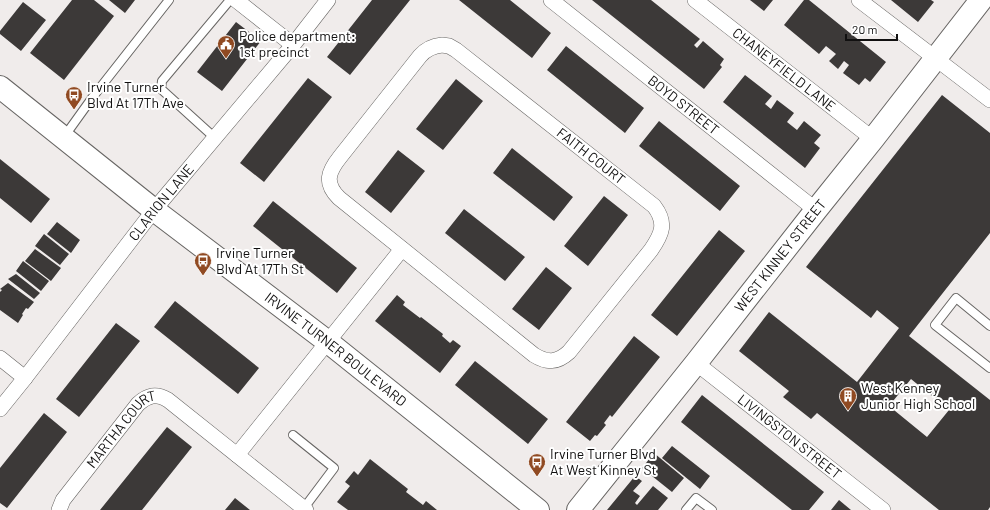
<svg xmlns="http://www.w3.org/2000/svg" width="990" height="510" font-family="Barlow,sans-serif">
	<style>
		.building { fill: #3c3938; fill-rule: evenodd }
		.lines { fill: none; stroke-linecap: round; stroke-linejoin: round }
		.lane-casing { stroke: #676563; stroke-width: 10 }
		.street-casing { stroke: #676563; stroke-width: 16 }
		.secondary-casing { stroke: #676563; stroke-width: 24 }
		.lane { stroke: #fff; stroke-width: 8 }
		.street { stroke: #fff; stroke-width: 15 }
		.secondary { stroke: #fff; stroke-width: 22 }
		.labels { text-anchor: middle; stroke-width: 4; stroke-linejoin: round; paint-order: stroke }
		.poi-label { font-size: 14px; fill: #111010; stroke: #fff; text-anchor: start }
		.street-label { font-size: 14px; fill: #111010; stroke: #fff }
	</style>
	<rect width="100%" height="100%" fill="#f0eceb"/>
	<path class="building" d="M72 0H94L114 16 64 80 30 53Z
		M109 0H135L125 13Z
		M372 0H410L350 75 327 57Z
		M459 0H510L551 33 532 58Z
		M592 0H651L700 39 694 45 697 48 703 41 724 59 720 65 722 67 704 89Z
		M750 0H773L764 11Z
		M804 0H809L886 62 870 82 865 78 859 85 843 73 849 65 844 61 838 69 829 61 836 54 826 46 819 54 784 25Z
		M891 0H931L934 2 918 22Z
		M23 2 46 20 21 51 0 34V31Z
		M236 22 261 41 222 91 197 72Z
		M566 46 644 108 625 133 547 70Z
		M745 75 772 96 765 104 771 109 777 100 794 113 787 122 797 130 804 121 821 135 814 143 820 148 805 168 723 102Z
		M308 78 332 97 264 182 240 163Z
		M456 79 483 101 443 150 416 129Z
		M942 95 990 133V233L909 336 990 400V507L988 510H939L817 413 811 419 783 397 789 391 739 351 769 312 857 382 899 328 877 310 871 318 806 267ZM911 379 949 410 927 437 889 406Z
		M659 121 740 186 720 211 639 146Z
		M512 148 573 197 554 221 493 173Z
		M398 150 425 171 391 213 365 192Z
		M0 159 50 199 31 223 0 198Z
		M604 196 628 215 588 266 564 246Z
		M273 201 357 268 337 293 253 226Z
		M464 209 525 257 505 281 445 233Z
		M57 222 80 240 71 253 47 234Z
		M719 230 745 251 677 336 651 315Z
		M44 234 69 254 60 265 35 246Z
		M35 249 61 268 51 281 25 261Z
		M23 261 49 281 41 291 16 271Z
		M546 267 572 288 539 330 512 309Z
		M16 274 40 293 34 299 8 279Z
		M8 283 34 302 28 309 26 308 22 314 23 315 18 323 0 310V292L2 290 0 289Z
		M397 295 405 302 403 305 420 318 421 317 443 334 442 336 450 343 453 340 461 346 440 373 375 321Z
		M175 301 259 368 238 394 154 327Z
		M116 323 140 341 79 417 56 399Z
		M634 336 660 357 612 417 610 415 604 423 606 425 597 436 595 435 590 441 566 422Z
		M475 361 548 419 528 444 455 385Z
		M702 395 824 492 809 510H792L681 422Z
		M44 413 67 432 7 508 0 503V468Z
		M167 427 192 447 142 510H100Z
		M672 446 710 476 700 489 662 458Z
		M654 453 684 478 672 492 642 468Z
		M370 459 408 489 406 492 423 505 426 501 437 510H348L337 502 350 486 345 482 354 471 358 475Z
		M635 476 642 481 633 491 640 496 635 503 637 505 653 486 668 498 658 510H607Z
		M235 498 250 510H225Z
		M839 500 851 510H831Z"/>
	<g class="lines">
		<g class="lane-casing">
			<path id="lane" d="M64 137 92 98 169 0
				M215 138 161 89 162 81 230 0
				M990 326 956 298 935 325 990 368
				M293 435 334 468 304 508
				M686 510 696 498 712 510"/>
		</g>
		<g class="street-casing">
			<g id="street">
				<path d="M236 0 293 45"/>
				<path id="s1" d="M551 0 816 210"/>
				<path id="s2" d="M695 0 873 139"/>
				<path d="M859 0 990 100"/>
				<path d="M442 45 449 46 456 50 654 206C667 223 662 234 651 250L569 352C557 363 547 363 534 355L339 198C324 183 328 172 340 157L420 56C426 49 432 46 442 45Z"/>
				<path d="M0 358 25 378"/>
				<path id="s3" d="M696 363 883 510"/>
				<path id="s4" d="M0 409 25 378 154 210 293 45 328 0"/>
				<path d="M237 455 402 249"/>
				<path id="s5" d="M59 510 63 500 138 404C148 395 156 393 168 400L306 510"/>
			</g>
		</g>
		<g class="secondary-casing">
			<g id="secondary">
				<path id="s6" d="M0 87 154 210 328 342 538 510"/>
				<path id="s7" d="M578 510 696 363 816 210 873 139 981 0"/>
			</g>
		</g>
		<use href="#lane" class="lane"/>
		<use href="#street" class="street"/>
		<use href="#secondary" class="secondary"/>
	</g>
	<defs>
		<g id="civic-pin" transform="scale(0.9)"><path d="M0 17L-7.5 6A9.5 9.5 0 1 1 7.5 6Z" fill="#904a22" stroke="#fff"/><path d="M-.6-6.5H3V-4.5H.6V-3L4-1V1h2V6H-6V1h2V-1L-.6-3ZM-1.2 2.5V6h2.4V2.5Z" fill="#fff"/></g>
		<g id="bus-pin" transform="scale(0.9)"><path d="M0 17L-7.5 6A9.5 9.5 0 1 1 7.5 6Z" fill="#904a22" stroke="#fff"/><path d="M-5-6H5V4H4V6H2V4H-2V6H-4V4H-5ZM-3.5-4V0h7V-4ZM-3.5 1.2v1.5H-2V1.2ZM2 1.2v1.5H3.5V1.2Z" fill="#fff"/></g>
		<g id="building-pin" transform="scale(0.9)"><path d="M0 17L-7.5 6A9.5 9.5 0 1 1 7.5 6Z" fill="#904a22" stroke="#fff"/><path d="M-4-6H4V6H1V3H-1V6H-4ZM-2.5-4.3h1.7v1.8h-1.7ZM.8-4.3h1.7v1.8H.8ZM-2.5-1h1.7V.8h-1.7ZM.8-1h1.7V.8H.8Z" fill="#fff"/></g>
	</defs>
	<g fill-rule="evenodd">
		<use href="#civic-pin" x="226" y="44"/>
		<use href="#bus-pin" x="74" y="95"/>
		<use href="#bus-pin" x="203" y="261"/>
		<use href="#building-pin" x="848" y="396"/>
		<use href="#bus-pin" x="537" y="462"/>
	</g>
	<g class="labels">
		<g class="poi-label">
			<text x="239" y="41">Police department:<tspan x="239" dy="16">1st precinct</tspan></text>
			<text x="87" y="92">Irvine Turner<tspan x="87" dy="16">Blvd At 17Th Ave</tspan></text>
			<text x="216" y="258">Irvine Turner<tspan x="216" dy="16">Blvd At 17Th St</tspan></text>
			<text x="861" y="393">West Kenney<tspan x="861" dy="16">Junior High School</tspan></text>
			<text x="550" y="459">Irvine Turner Blvd<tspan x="550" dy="16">At West Kinney St</tspan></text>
		</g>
		<g class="street-label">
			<text dy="5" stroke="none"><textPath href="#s2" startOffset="113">CHANEYFIELD LANE</textPath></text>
			<text dy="5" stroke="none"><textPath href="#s1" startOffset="169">BOYD STREET</textPath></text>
			<text transform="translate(591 156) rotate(38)" y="5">FAITH COURT</text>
			<text dy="5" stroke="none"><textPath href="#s4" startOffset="262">CLARION LANE</textPath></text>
			<text dy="5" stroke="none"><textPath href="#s7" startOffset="325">WEST KINNEY STREET</textPath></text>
			<text dy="5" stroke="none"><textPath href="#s6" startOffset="426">IRVINE TURNER BOULEVARD</textPath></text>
			<text dy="5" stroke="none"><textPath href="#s5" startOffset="103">MARTHA COURT</textPath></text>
			<text dy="5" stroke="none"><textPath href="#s3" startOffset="119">LIVINGSTON STREET</textPath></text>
		</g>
	</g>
	<path d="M846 34v6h51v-6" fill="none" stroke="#111010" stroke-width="2"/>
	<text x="852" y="34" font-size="12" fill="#111010" stroke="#ffffff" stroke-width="3" paint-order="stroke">20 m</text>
</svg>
